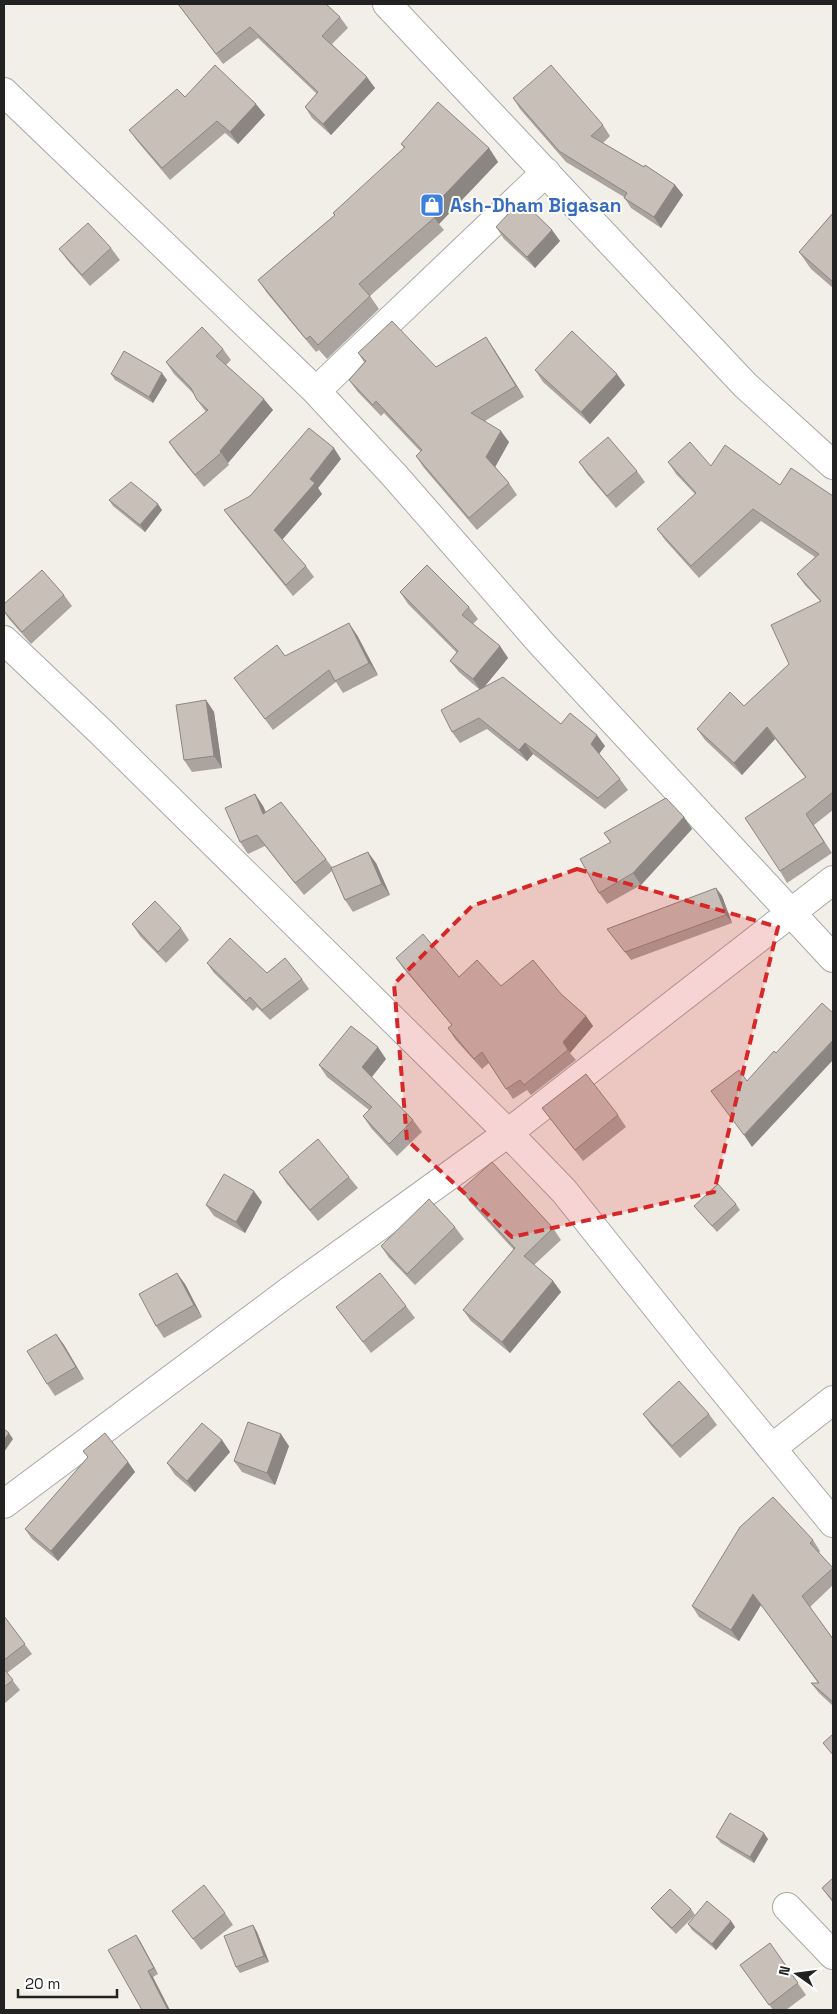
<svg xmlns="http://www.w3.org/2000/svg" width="837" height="2014" font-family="'Space Grotesk',sans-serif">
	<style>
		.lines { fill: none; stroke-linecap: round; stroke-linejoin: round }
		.minor-casing { stroke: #a9a9a9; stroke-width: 30 }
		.tertiary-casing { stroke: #a9a9a9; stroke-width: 30 }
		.minor { stroke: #fff; stroke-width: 28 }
		.tertiary { stroke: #fff; stroke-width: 28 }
		.wall { fill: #aba49e }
		.shaded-wall { fill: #8b8681 }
		.building { fill: #c7bfb8; stroke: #8b8681 }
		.marked { fill: #d62828; fill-opacity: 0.2; stroke: #d62828; stroke-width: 4; stroke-dasharray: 10 6; stroke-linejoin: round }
		.labels { text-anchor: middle; stroke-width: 4; stroke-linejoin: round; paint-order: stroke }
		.shop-label { font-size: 19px; font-weight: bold; fill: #366cbe; stroke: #fff; text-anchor: start }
	</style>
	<rect width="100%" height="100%" fill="#f2efe9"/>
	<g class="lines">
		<g class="minor-casing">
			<path id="minor" d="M4 92 316 391 394 475 541 643 833 958
				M316 391 546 172
				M4 640 100 731 508 1133 564 1191 699 1360 833 1523
				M772 1448 833 1400
				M4 1504 292 1289 508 1133 833 880
				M787 1907 833 1955"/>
		</g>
		<g class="tertiary-casing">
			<path id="tertiary" d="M387 4 745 385 833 465"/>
		</g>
		<use href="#minor" class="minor"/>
		<use href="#tertiary" class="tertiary"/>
	</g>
	<path class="wall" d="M178 4 340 17 348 28 332 44 375 88 331 135 312 118 305 107 317 94 258 38 223 64Z
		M185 97 265 115 238 144 225 133 170 180 138 142 129 130Z
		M513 98 603 125 610 136 603 143 675 185 683 195 661 228 631 208 624 197 566 162 520 109Z
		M401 144 489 148 498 162 439 224 444 230 370 296 379 309 327 359 319 350 316 352 267 293 258 280 335 215 404 148Z
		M833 213V288L811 269 799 252Z
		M496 227 552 230 560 241 535 268 504 239Z
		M111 248 120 260 90 286 68 261 59 249Z
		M223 349 231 360 226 365 273 410 228 463 229 465 204 487 177 454 169 442 206 412 197 400 194 394 174 374 166 362Z
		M494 349 524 397 485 421 509 442 495 467 509 483 517 495 477 530 424 468 416 456 421 452 384 413 381 416 357 391 349 380 364 362 358 353 436 367Z
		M535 370 625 385 590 424 543 382Z
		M111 374 167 380 153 403 115 380Z
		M341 459 318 488 322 494 282 540 306 566 314 577 293 596 232 521 224 510Z
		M579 462 637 471 645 482 616 508 587 474Z
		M668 462 711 466 780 485 833 496V810L814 825 832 853 787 883 780 871 805 777 775 739 742 775 705 740 697 729 744 706 789 664 820 601 805 585 797 574 815 557 761 521 699 578 665 540 657 529 695 494 676 474Z
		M109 500 162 510 145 532 113 506Z
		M400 592 469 607 478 619 473 624 500 646 508 658 484 687 605 746 599 754 620 779 628 790 605 809 533 754 527 761 487 729 460 743 452 732 480 690 459 672 450 661 457 653 408 604Z
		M64 595 72 606 31 644 9 619 4 612V604Z
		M357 635 378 675 343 693 336 682 273 730 234 678 285 656Z
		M206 700 214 712 222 768 192 772 184 760Z
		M255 794 263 806 266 812 326 859 332 867 376 863 390 895 353 912 345 900 332 871 304 895 265 846 248 854 240 842Z
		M684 817 692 829 641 885 607 904 599 893 610 842 604 833Z
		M716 888 722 896 732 923 631 960 607 929Z
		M132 924 181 928 189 940 166 963 140 936Z
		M396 958 459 977 501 986 561 994 586 1016 593 1026 570 1053 576 1060 531 1095 527 1090 513 1099 489 1063 482 1069 455 1039 448 1028 452 1025 403 968Z
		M207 963 302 979 309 989 270 1020 257 1007 253 1011 214 973Z
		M386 1059 372 1077 413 1120 422 1132 397 1156 371 1128 363 1116 369 1110 327 1077 319 1065Z
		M542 1108 618 1115 626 1127 583 1161Z
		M279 1172 349 1177 358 1188 318 1221 287 1184Z
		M461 1190 553 1228 561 1240 534 1265 553 1281 561 1292 510 1353 471 1321 463 1310 514 1250 469 1201Z
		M262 1202 245 1233 214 1216 206 1205Z
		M736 1204 740 1210 717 1232 699 1212 694 1206Z
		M455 1227 464 1239 415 1285 389 1258 381 1246Z
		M185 1284 202 1317 164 1338 156 1326Z
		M406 1306 415 1318 371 1353 336 1307Z
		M56 1334 64 1345 84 1379 55 1396 47 1384Z
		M643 1414H709L717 1425 680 1458 651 1425Z
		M222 1440 230 1452 195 1492 175 1475 167 1463Z
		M289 1446 275 1485 242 1472 234 1461Z
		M83 1451 128 1462 135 1472 58 1561 32 1539 25 1529 88 1457Z
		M813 1540 820 1551 819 1553 833 1569V1585L810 1607 833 1639V1706L819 1693 811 1683H818L761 1605 739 1641 699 1617 692 1606Z
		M4 1616 32 1654 7 1673 20 1690 4 1704Z
		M716 1837 768 1839 754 1863 721 1843Z
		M833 1878V1903L822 1888Z
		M651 1908 691 1909 695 1915 676 1934 656 1914Z
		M172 1911 225 1913 233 1925 201 1950Z
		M731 1921 735 1927 716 1950 692 1930 688 1924Z
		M253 1925 257 1932 269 1962 240 1973 236 1967Z
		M136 1935 140 1941 158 1974 153 1977 142 2010Z
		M770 1943 806 1995 786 2010H773L740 1965Z"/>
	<path class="shaded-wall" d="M367 77 375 88 331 135 323 124Z
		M256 104 265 115 238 144 230 132Z
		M489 148 498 162 439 224 429 211Z
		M675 185 683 195 661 228 654 217Z
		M552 230 560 241 535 268 527 257Z
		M486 337 494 349 524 397 516 386Z
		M162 373 167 380 153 403 149 397Z
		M617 374 625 385 590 424 581 412Z
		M264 399 273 410 228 463 220 451Z
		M501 431 509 442 494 469 486 457Z
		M334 448 341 459 318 488 322 494 281 541 274 530 310 479Z
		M158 504 162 510 145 532 140 525Z
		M349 623 357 635 378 675 369 663Z
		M500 646 508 658 481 691 473 679Z
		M206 700 214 712 222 768 214 756Z
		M767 727 775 739 742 775 734 763Z
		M597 735 605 746 598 755 591 744Z
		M525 743 533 754 527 761 519 750Z
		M255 794 263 806 271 825 263 814Z
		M684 817 692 829 641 885 633 873Z
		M368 852 376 863 390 895 382 884Z
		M716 888 722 896 732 923 726 915Z
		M586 1016 593 1026 570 1053 563 1042Z
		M833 1040V1060L752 1147 744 1135Z
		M378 1047 386 1059 370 1079 362 1067Z
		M254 1191 262 1202 245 1233 236 1222Z
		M177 1273 185 1284 202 1317 194 1305Z
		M553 1281 561 1292 510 1353 502 1342Z
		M56 1334 64 1345 84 1379 76 1367Z
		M9 1433 13 1439 4 1452V1440Z
		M281 1434 289 1446 275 1485 267 1473Z
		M222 1440 230 1452 195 1492 187 1481Z
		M128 1462 135 1472 58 1561 51 1551Z
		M753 1594 761 1605 739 1641 731 1630Z
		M764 1833 768 1839 754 1863 750 1857Z
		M731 1921 735 1927 716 1950 712 1944Z
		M253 1925 257 1932 269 1962 264 1956Z
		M136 1935 140 1941 158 1974 154 1968Z
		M148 1971 153 1977 170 2010H168Z"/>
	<path class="building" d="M178 4H326L340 17 322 36 367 77 323 124 305 107 318 92 250 27 216 54Z
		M215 65 256 104 230 132 217 121 162 168 129 130 177 89 185 97Z
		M551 65 603 125 591 136 644 167 645 165 675 185 654 217 624 198 627 193 559 151 513 98Z
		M438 102 489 148 429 211 435 217 359 284 370 296 318 345 310 336 306 339 258 280 335 215 333 213 405 147 401 144Z
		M521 200 552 230 527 257 496 227Z
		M833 213V282L799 252Z
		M88 223 111 248 82 275 59 249Z
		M392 321 436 367 486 337 516 386 471 413 501 431 486 457 509 483 469 518 416 456 422 450 376 401 373 405 349 380 366 361 358 353Z
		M202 327 223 349 216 356 264 399 220 451 221 453 195 475 169 442 208 410 197 400 191 388 166 362Z
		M572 331 617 374 581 412 535 370Z
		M124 351 162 373 149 397 111 374Z
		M309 428 334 448 310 479 315 483 274 530 306 566 286 585 224 510 250 496Z
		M608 437 637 471 607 496 579 462Z
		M690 442 711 466 725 445 780 485 791 468 833 496V792L806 814 824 842 780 871 745 818 806 777 767 727 734 763 697 729 730 692 744 706 789 664 771 625 821 601 797 574 819 554 753 509 691 566 657 529 696 493 668 462Z
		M131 482 158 504 140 525 109 500Z
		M427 565 469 607 462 615 500 646 473 679 450 661 458 651 400 592Z
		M42 570 64 595 22 632 4 611V604Z
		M349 623 369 663 335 681 329 670 265 719 234 678 277 645 285 656Z
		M503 677 561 724 570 713 597 735 591 744 620 779 598 798 525 743 519 750 479 718 452 732 441 710Z
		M206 700 214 756 184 760 176 705Z
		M255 794 263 814 281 802 326 859 295 883 257 835 240 842 225 808Z
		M666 798 684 817 633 873 599 893 580 859 611 842 604 833Z
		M368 852 382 884 345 900 331 868Z
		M716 888 726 915 625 952 607 929Z
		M155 901 181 928 158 952 132 924Z
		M423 934 459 977 477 960 501 986 533 960 561 994 586 1016 563 1042 568 1050 524 1085 520 1080 506 1089 482 1052 474 1059 448 1028 452 1025 396 958Z
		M230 938 267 973 285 958 302 979 262 1010 250 997 246 1001 207 963Z
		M822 1003 833 1013V1040L744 1135 711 1091 739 1070 747 1081 774 1051 776 1053Z
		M351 1026 378 1047 362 1067 413 1120 389 1144 363 1116 372 1107 319 1065Z
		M586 1074 618 1115 575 1150 542 1108Z
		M318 1139 349 1177 310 1210 279 1172Z
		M492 1162 553 1228 524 1256 553 1281 502 1342 463 1310 515 1248 461 1190Z
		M224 1174 254 1191 236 1222 206 1205Z
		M718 1184 736 1204 712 1226 694 1206Z
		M429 1199 455 1227 407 1274 381 1246Z
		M177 1273 194 1305 156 1326 139 1294Z
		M380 1273 406 1306 363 1342 336 1307Z
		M56 1334 76 1367 47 1384 27 1351Z
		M679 1381 709 1414 672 1446 643 1414Z
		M248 1422 281 1434 267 1473 234 1461Z
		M202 1423 222 1440 187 1481 167 1463Z
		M4 1429 9 1433 4 1440Z
		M105 1433 128 1462 51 1551 25 1529 88 1457 83 1451Z
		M773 1497 813 1540 810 1543 833 1568 802 1596 833 1639V1702L811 1683H819L753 1594 731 1630 692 1606 740 1527Z
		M4 1616 25 1644 4 1660Z
		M4 1669 13 1680 4 1687Z
		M833 1734V1755L823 1743Z
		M730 1813 764 1833 750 1857 716 1837Z
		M833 1878V1901L822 1888Z
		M204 1885 225 1913 193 1939 172 1911Z
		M670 1889 691 1909 672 1928 651 1908Z
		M707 1901 731 1921 712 1944 688 1924Z
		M253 1925 264 1956 236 1967 224 1936Z
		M136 1935 154 1968 148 1971 168 2010H142L108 1950Z
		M770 1943 798 1983 769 2005 740 1965Z"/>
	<path class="marked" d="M577 869 778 927 714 1192 512 1237 407 1140 394 984 472 906Z"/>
	<defs>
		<g id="shop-square" transform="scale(1.25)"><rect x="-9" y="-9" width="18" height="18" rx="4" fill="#3f7fe0" stroke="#fff"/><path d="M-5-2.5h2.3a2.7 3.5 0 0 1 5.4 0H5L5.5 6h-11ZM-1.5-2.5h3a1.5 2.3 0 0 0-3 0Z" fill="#fff"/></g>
	</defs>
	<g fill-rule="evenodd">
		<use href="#shop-square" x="432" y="205"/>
	</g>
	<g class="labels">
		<g class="shop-label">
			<text x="450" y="212">Ash-Dham Bigasan</text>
		</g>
	</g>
	<rect width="837" height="2014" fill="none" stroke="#222222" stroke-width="10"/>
	<g transform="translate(797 1974) rotate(284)" stroke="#ffffff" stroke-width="4" paint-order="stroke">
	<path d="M0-4L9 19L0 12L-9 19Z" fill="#222222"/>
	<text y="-8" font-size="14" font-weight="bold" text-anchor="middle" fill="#222222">N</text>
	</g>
	<path d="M18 1989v8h99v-8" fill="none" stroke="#222222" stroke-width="2.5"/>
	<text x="25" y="1989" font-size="15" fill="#222222" stroke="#ffffff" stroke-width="4" paint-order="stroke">20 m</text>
</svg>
